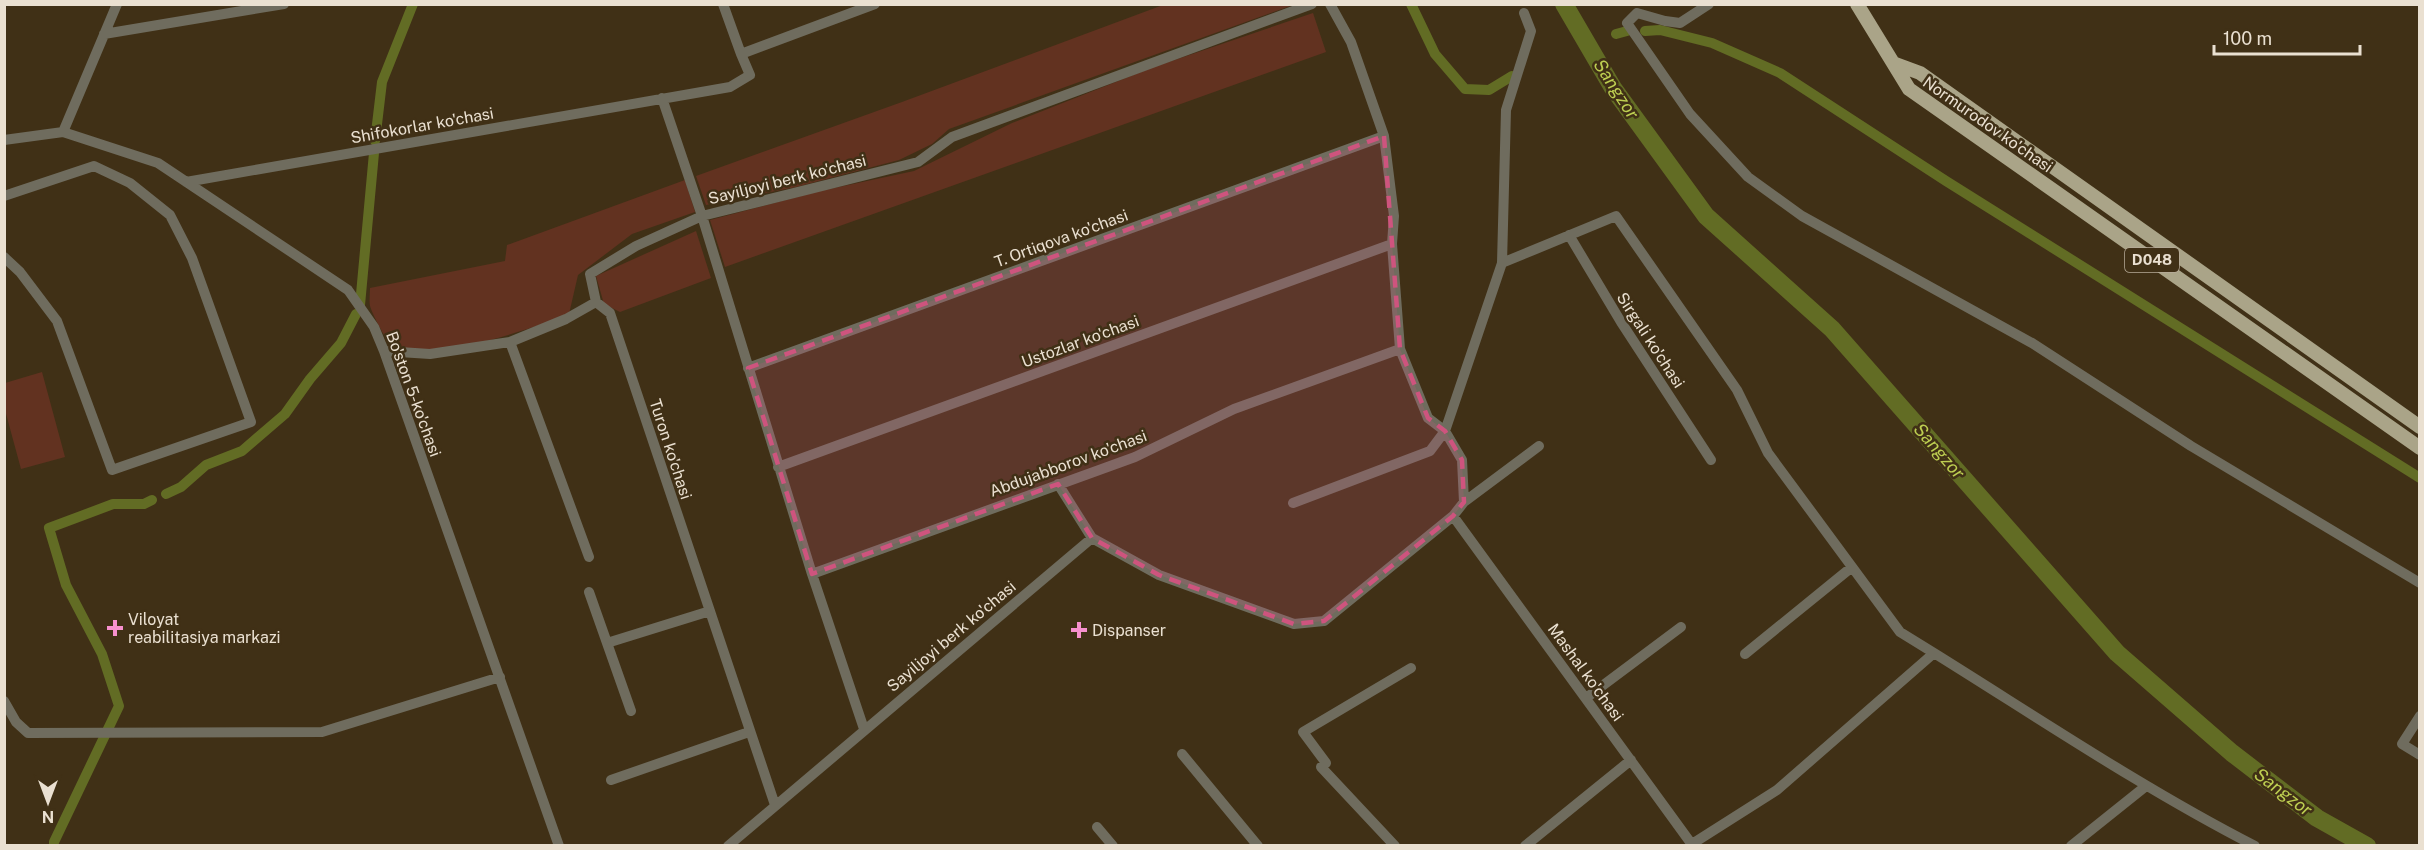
<svg xmlns="http://www.w3.org/2000/svg" width="2424" height="850" font-family="'Public Sans',sans-serif">
	<style>
		.green { fill: #623220 }
		.lines { fill: none; stroke-linecap: round; stroke-linejoin: round }
		.canal { stroke: #626c24; stroke-width: 10 }
		.river { stroke: #626c24; stroke-width: 18 }
		.minor { stroke: #6f6c5e; stroke-width: 10 }
		.major { stroke: #aaa488; stroke-width: 14 }
		.marked { fill: #ce547e; fill-opacity: 0.2; stroke: #ce547e; stroke-width: 4.5; stroke-dasharray: 12 8; stroke-linejoin: round }
		.poi-dot { fill: #f790ce; stroke: #403016; stroke-width: 2 }
		.labels { text-anchor: middle; stroke-width: 5; stroke-linejoin: round; paint-order: stroke }
		.shield { fill: #403016; stroke: #b7ab99; stroke-width: 1.5 }
		.shield-label { font-size: 15px; font-weight: bold; fill: #eae0d1 }
		.street-label { font-size: 16px; fill: #eae0d1; stroke: #403016 }
		.poi-label { font-size: 16px; fill: #eae0d1; stroke: #403016; text-anchor: start }
		.water-label { font-size: 18px; font-style: italic; fill: #bdce51; stroke: #403016 }
	</style>
	<rect width="100%" height="100%" fill="#403016"/>
	<path class="green" d="M1163 5H1293L949 129 932 144 899 160 796 187 706 205 696 176 902 102Z
		M1313 13 1326 52 725 267 710 220 820 191 914 171 1012 123 1151 68Z
		M685 180 695 212 632 234 578 275 569 314C535 328 421 367 390 343 385 339 372 313 370 306 369 301 370 294 370 288L505 261 507 245Z
		M696 231 711 278 620 312 604 304 596 276Z
		M42 372 65 457 21 469 5 410V383Z"/>
	<g class="lines">
		<path class="canal" d="M1411 4 1435 54 1465 89 1489 90 1512 76
			M1645 31 1660 30 1712 43 1780 73 1946 181 2420 478
			M1616 34 1627 31
			M375 141 382 82 413 4
			M360 305 374 153
			M166 494 181 487 206 465 242 451 285 414 310 379 341 343 356 314
			M54 846V842L119 706 102 654 66 585 49 528 113 504H144L152 500"/>
		<path class="river" d="M1564 4 1613 88 1706 216 1832 329 2117 653 2232 753 2317 818 2367 846"/>
		<path class="minor" d="M723 4 741 54
			M1709 4 1680 23 1665 21 1637 13 1627 23 1690 114 1748 177 1802 216 2032 343 2191 446 2420 583
			M104 34 284 4
			M63 132 117 4
			M4 140 63 132 158 163 348 290 374 327 384 351 559 846
			M186 182 730 87 750 75 741 54 875 4
			M4 196 94 166 130 183 170 215 192 258 251 422 112 470 57 321 20 272 4 257
			M1569 235 1621 322 1711 460
			M1502 263 1616 216 1737 390 1768 453 1900 632 1934 653
			M596 302 610 313 775 805
			M510 342 589 557
			M384 351 430 354 510 342 566 319 596 302 590 274 636 246 702 216 662 98
			M748 368 1384 136
			M778 467 1392 244
			M1058 484 1092 538 1159 575 1294 624 1324 621 1453 516 1464 502 1462 460 1445 431 1428 418 1400 349 1392 244 1394 216 1384 136 1351 42 1330 4
			M1464 502 1539 446
			M1293 503 1430 451 1445 431 1502 263 1506 110 1531 31 1524 13
			M1453 516 1693 846
			M812 574 1135 457 1234 409 1400 349
			M589 592 631 711
			M607 643 710 611
			M1745 654 1852 567
			M1586 698 1681 627
			M4 701 16 722 28 733 322 732 500 677
			M2420 716 2402 744 2420 755
			M864 729 812 574 702 216 918 162 952 137 1312 4
			M1182 754 1258 846
			M611 780 749 732
			M1097 827 1113 846
			M1692 844 1777 790 1934 653C2040 719 2144 789 2255 846
			M728 846 1092 538
			M1395 846 1321 767 1326 763 1303 732 1411 668
			M1525 846 1631 760
			M2071 846 2146 786"/>
		<path class="major" d="M1857 4 1909 89 2420 448
			M1893 63 1920 73 2420 427"/>
	</g>
	<path class="marked" d="M1384 136 1400 349 1428 418 1445 431 1462 460 1464 502 1453 516 1324 621 1294 624 1159 575 1092 538 1058 484 812 574 748 368Z"/>
	<g class="poi-dot">
		<path d="M112 619h6v6h6v6h-6v6h-6v-6h-6v-6h6z"/>
		<path d="M1076 621h6v6h6v6h-6v6h-6v-6h-6v-6h6z"/>
	</g>
	<g class="labels">
		<rect class="shield" x="2125" y="248" width="54" height="24" rx="4.5"/>
		<g class="shield-label">
			<text x="2152" y="265">D048</text>
		</g>
		<g class="street-label">
			<text transform="translate(1988 124) rotate(35)" y="6">Normurodov ko'chasi</text>
			<text transform="translate(422 125) rotate(-10)" y="6">Shifokorlar ko'chasi</text>
			<text transform="translate(787 179) rotate(-14)" y="6">Sayiljoyi berk ko'chasi</text>
			<text transform="translate(1061 238) rotate(-20)" y="6">T. Ortiqova ko'chasi</text>
			<text transform="translate(1651 340) rotate(57)" y="6">Sirgali ko'chasi</text>
			<text transform="translate(1080 341) rotate(-20)" y="6">Ustozlar ko'chasi</text>
			<text transform="translate(414 394) rotate(70)" y="6">Bo'ston 5-ko'chasi</text>
			<text transform="translate(671 449) rotate(72)" y="6">Turon ko'chasi</text>
			<text transform="translate(1068 463) rotate(-20)" y="6">Abdujabborov ko'chasi</text>
			<text transform="translate(951 636) rotate(-40)" y="6">Sayiljoyi berk ko'chasi</text>
			<text transform="translate(1586 672) rotate(54)" y="6">Mashal ko'chasi</text>
		</g>
		<g class="poi-label">
			<text x="128" y="625">Viloyat<tspan x="128" dy="18">reabilitasiya markazi</tspan></text>
			<text x="1092" y="636">Dispanser</text>
		</g>
		<g class="water-label">
			<text transform="translate(1616 89) rotate(57)" y="6">Sangzor</text>
			<text transform="translate(1939 451) rotate(49)" y="6">Sangzor</text>
			<text transform="translate(2283 792) rotate(37)" y="6">Sangzor</text>
		</g>
	</g>
	<rect width="2424" height="850" fill="none" stroke="#eae0d1" stroke-width="12"/>
	<g transform="translate(48 802) rotate(180)" stroke="#403016" stroke-width="4.5" paint-order="stroke">
	<path d="M0-4.5L10 22L0 15L-10 22Z" fill="#eae0d1"/>
	<text y="-9" font-size="16" font-weight="bold" text-anchor="middle" fill="#eae0d1">N</text>
	</g>
	<path d="M2214 45v9h146v-9" fill="none" stroke="#eae0d1" stroke-width="3"/>
	<text x="2223" y="45" font-size="18" fill="#eae0d1" stroke="#403016" stroke-width="4.5" paint-order="stroke">100 m</text>
</svg>
